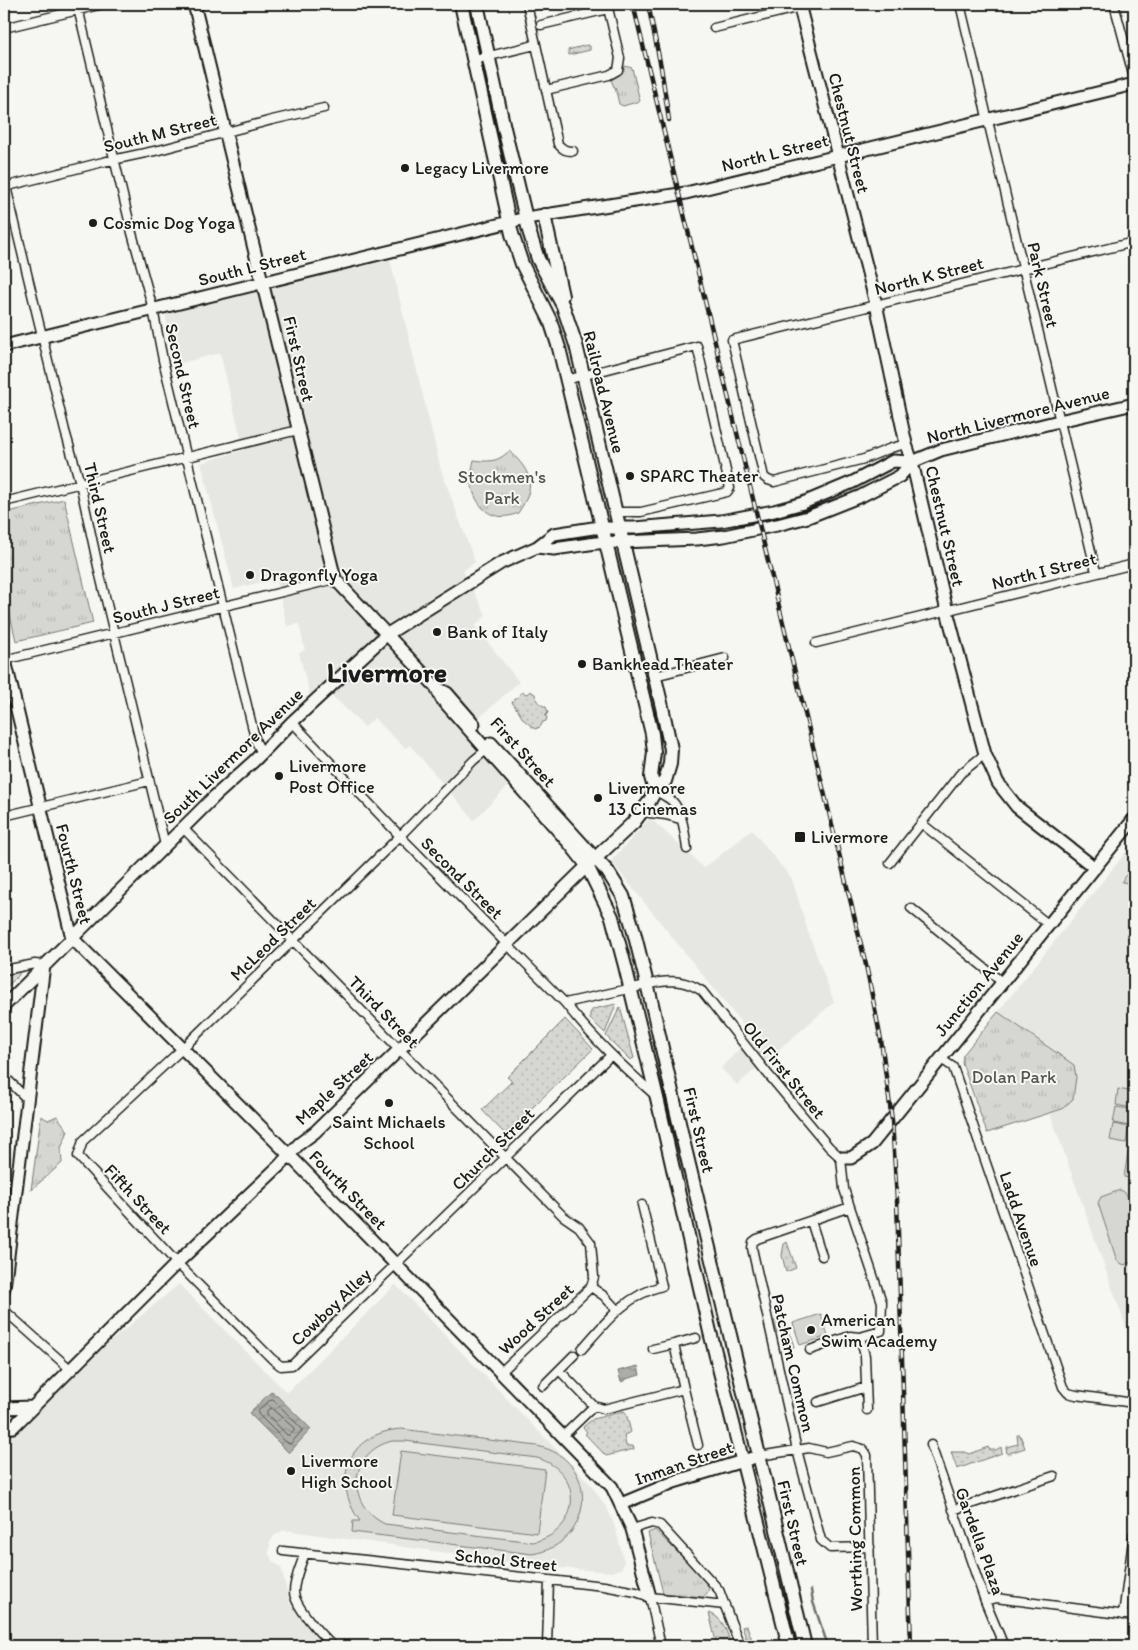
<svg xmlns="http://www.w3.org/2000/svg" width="1138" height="1650" font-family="Itim,sans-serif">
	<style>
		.built { fill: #e6e6e2 }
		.grass { fill: url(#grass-dots); stroke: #797977 }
		.park { fill: url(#park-tufts); stroke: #797977 }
		.pitch { fill: #d6d6d2; stroke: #797977; fill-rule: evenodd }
		.water { fill: url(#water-waves); stroke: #727271 }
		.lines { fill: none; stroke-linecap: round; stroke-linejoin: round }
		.shore { stroke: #565654; stroke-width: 1 }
		.stream { stroke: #727271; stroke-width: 2.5 }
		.street-casing { stroke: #1c1c1c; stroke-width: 11 }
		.secondary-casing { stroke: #1c1c1c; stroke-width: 15 }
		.primary-casing { stroke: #1c1c1c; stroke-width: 16 }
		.street { stroke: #f6f6f2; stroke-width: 8 }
		.secondary { stroke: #f6f6f2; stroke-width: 11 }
		.primary { stroke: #f6f6f2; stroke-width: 12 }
		.rail-casing { stroke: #1c1c1c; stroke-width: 4.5 }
		.rail { stroke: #f6f6f2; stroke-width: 2.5; stroke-dasharray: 8; stroke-linecap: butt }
		.poi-dot { fill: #1c1c1c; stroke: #f6f6f2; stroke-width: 2 }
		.labels { text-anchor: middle; stroke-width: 4; stroke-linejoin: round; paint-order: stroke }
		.street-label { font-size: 18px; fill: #1c1c1c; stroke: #f6f6f2 }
		.poi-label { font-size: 18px; fill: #1c1c1c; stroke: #f6f6f2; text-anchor: start }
		.park-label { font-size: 18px; fill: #545453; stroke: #f6f6f2 }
		.town-label { font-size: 28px; font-weight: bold; fill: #1c1c1c; stroke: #f6f6f2 }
	</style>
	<defs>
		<pattern id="grass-dots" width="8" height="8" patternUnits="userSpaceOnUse" patternTransform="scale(1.25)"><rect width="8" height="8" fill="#d6d6d2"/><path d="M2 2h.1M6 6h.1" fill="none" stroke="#b7b7b4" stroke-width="1.8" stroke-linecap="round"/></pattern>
		<pattern id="park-tufts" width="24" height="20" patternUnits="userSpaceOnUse" patternTransform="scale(1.25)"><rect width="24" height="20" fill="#d6d6d2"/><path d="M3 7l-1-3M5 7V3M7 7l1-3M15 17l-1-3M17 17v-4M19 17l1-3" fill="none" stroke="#b7b7b4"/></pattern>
		<pattern id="water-waves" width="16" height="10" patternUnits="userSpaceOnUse" patternTransform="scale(1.25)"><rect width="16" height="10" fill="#acaca9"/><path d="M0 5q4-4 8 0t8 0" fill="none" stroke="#939391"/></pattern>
	</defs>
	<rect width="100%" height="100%" fill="#f6f6f2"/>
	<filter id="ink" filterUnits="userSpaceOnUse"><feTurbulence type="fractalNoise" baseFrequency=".02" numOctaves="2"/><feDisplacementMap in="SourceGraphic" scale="10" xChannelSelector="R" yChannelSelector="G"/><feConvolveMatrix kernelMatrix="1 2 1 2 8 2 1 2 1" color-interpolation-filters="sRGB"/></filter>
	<g filter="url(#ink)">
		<path class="built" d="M390 260 441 470 475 562 463 571 486 615 475 626 519 682 462 733 508 786 474 820 410 745 405 748 374 718 365 727 320 684 310 695 299 653 305 650 299 624 287 626 276 578 234 589 201 463 244 450 220 353 177 364 165 313Z
			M650 818 704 868 752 830 792 879 808 932 834 1002 737 1085 721 1068 752 1036 611 861Z
			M1134 842V1349L1050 1113 1062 1109 1064 1058 998 1012Z
			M179 1284 287 1393 395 1285 397 1286 592 1486 608 1510 616 1530 624 1562 622 1568 612 1572 547 1567 284 1530 275 1535 270 1542 269 1554 273 1562 281 1567 290 1604 325 1646H4V1428L32 1407Z"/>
		<path class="grass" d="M587 45 590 46V50L569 55 568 50Z
			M530 691 535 694C536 702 539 704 546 707L548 713 545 716 547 717 546 721 543 722 540 727 535 729 524 720 512 702 522 692 527 694Z
			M616 1004 605 1033 590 1019V1013L593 1009Z
			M620 1007 634 1058 630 1060 606 1036Z
			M565 1019 593 1049 505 1134 482 1110 512 1081 507 1077Z
			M787 1242 796 1268 786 1272 782 1255 784 1244Z
			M783 1312 787 1330 777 1332 774 1321 782 1319 781 1313Z
			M624 1411 626 1413 631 1432 624 1435 626 1446H633L634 1449 606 1456 585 1434 587 1432 583 1427 593 1419Z
			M1017 1435H1020L1025 1448 1007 1454 1006 1447 1018 1444Z
			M988 1447 990 1450H996L1001 1447 1002 1453 957 1469 951 1452H964L969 1454Z
			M709 1613C724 1618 727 1632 731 1646H717Z
			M747 1626 754 1646H749L742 1627Z"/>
		<path class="park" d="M625 66 632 68 640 101 623 106 619 104 615 87H614L611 80 620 75Z
			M509 451C533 472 536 487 518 513 495 523 478 511 472 487 470 478 472 468 474 460 489 462 498 462 509 451Z
			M64 499 93 623 16 641 4 589V513Z
			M1134 867V884L1122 882 1124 877Z
			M19 972V975L4 990V975Z
			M998 1012 1074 1065 1076 1077 1073 1099 1062 1109 987 1133 962 1063 963 1055Z
			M41 1116 48 1120 57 1116 68 1131 61 1148 62 1163 31 1190Z
			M790 1333 794 1347 788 1348 783 1345 781 1336Z
			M655 1530 707 1581C710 1589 709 1592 703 1597L663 1593 648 1533Z"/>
		<path class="pitch" d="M1118 1089 1134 1092 1132 1108 1116 1105Z
			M1116 1107 1131 1109 1129 1126 1113 1123Z
			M1113 1124 1129 1127 1126 1143 1110 1140Z
			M1128 1153 1134 1154V1179L1124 1177Z
			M1120 1190C1138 1194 1134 1246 1134 1261L1124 1265 1117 1261 1098 1203 1101 1197Z
			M821 1314 828 1336 800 1345 793 1323Z
			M401 1429 537 1446C601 1459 596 1544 532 1554L352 1532 353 1521H360C330 1480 348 1433 401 1429ZM392 1441H405L537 1458C585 1472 582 1532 533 1542L385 1524C345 1505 348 1452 392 1441Z
			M401 1451 545 1469 537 1533 392 1515Z"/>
		<path class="water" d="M638 1366 640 1375 626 1379V1380L621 1382 618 1371Z
			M272 1391 311 1429 289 1453 249 1413Z"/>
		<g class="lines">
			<path class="shore" d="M273 1399 302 1429V1431L290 1444 287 1443 258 1414V1411L270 1400Z
				M271 1408 294 1428V1431L290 1435H287L267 1414V1411Z"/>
			<path class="stream" d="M811 1590 813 1602 828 1646"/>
			<g class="street-casing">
				<path id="street" d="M77 4 132 233 153 309 163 360 256 742 262 753
					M527 4 558 144C563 150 566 151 573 151
					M960 4 1096 572
					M1114 4 1134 78
					M541 25 608 9
					M4 28 103 4
					M714 28 813 4
					M473 60 535 45
					M546 90 609 75 618 70 620 58 607 4
					M4 178 65 431 80 483 99 571 165 845
					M4 187 103 162 159 150 272 120 324 108
					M566 380 697 346 730 488 727 492 641 512H616
					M906 444 891 448 864 459 774 482 768 480 764 477 732 340 1134 242
					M4 502 298 430
					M816 643 1134 564
					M4 660 335 579
					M655 676 725 658
					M292 722 400 836 565 1003C592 1038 623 1067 656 1096
					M490 747 474 760 400 836 183 1048 83 1141 78 1156 177 1263 272 1359 281 1366 292 1365 611 1055
					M655 791C661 794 668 797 673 802 683 813 685 835 687 849
					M642 812 666 815 680 819
					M4 816 149 781
					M921 823 1049 925
					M183 828 496 1148 563 1216 579 1227 591 1243 594 1277 591 1287
					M890 863 960 774 985 754
					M911 908 1003 983
					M4 970 35 964 44 965
					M565 1003 660 982C677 980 688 982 702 991L767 1073 829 1147 841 1158 844 1189 882 1302 881 1331 860 1337 850 1336 810 1350
					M941 1059 953 1067 1063 1387 1068 1393 1076 1395 1134 1403
					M4 1076 28 1100
					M850 1207 757 1239 753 1242 752 1248 797 1450 821 1540 830 1548 870 1547
					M811 1221 822 1256
					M591 1287 604 1296 617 1310
					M4 1310 70 1369
					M860 1337 865 1356 867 1410
					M674 1344 696 1338
					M582 1349C605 1323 626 1295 662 1286L642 1205
					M559 1370 594 1406 563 1436
					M501 1372 591 1287
					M543 1386 574 1355
					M684 1389 698 1445
					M818 1402 866 1387
					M594 1406 604 1409 684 1389 674 1344 653 1349
					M931 1445 985 1601 1004 1646
					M759 1456 809 1448 826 1452 853 1446 863 1449 867 1455 872 1646
					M953 1510 1054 1476
					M632 1529 652 1523 660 1525 719 1590 740 1646
					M283 1551 604 1586 636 1592 650 1597 725 1605
					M305 1553C301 1565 294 1579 294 1592 294 1606 323 1637 333 1646
					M650 1597 661 1646
					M985 1601 996 1598 1134 1616
					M1123 1615 1134 1533
					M547 1646 549 1580"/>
			</g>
			<g class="secondary-casing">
				<path id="secondary" d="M799 4 876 304 906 444 912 462 947 611 985 754 998 783 1017 807 1095 868
					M4 346 526 218 686 193 1134 84
					M537 547 554 549 596 543 697 539 724 536 777 525 808 517 861 496 900 476 912 462
					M4 656 72 938 298 1164 612 1487 632 1529 650 1597
					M436 687 447 693 474 724
					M491 743 596 859
					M4 1006 215 796 254 761 292 722 386 635 501 563 537 547 554 534 593 528H634L721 521 774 511 803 503 853 482 893 461 912 462 941 450 1059 421 1134 404
					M841 1158H851L872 1144 1134 819
					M4 1288 44 965
					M4 1408 32 1407
					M4 1428 13 1427 177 1263 279 1166 299 1144 315 1132 587 866 569 843 441 698 436 687 335 579 194 4
					M621 1504 674 1482 759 1456"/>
			</g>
			<g class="primary-casing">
				<path id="primary" d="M461 4 512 234 522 264 550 320 559 348 652 734 654 752 651 777 655 791
					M477 4 504 128 529 231 538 259 563 306 576 345 662 707 671 749 670 764 665 781 655 791 649 802 634 822 587 866 612 917 625 966 657 1098 710 1332 789 1646
					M544 215 562 296
					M596 859 608 872 623 896 633 928 651 1000 683 1140 805 1646"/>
			</g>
			<use href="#street" class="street"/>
			<use href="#secondary" class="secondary"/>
			<use href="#primary" class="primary"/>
			<g class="rail-casing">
				<path id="rail" d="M633 4 866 965 881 1040 892 1120 897 1200 911 1646
					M648 4 661 67 669 120"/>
			</g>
			<use href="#rail" class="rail"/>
		</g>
	</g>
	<g class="poi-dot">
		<circle cx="405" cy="168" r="5"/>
		<circle cx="93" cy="223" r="5"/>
		<circle cx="630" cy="476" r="5"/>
		<circle cx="250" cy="575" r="5"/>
		<circle cx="437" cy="632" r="5"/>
		<circle cx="582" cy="664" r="5"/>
		<circle cx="279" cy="776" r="5"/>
		<circle cx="598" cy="798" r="5"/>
		<rect x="794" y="831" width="12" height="12" rx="2.5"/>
		<circle cx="389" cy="1103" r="5"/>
		<circle cx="811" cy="1330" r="5"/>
		<circle cx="291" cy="1471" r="5"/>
	</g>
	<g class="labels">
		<g class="street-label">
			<text transform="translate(160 133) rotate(-14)" y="6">South M Street</text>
			<text transform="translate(849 133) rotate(76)" y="6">Chestnut Street</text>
			<text transform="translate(775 153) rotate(-14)" y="6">North L Street</text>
			<text transform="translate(252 267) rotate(-14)" y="6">South L Street</text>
			<text transform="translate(929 276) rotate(-14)" y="6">North K Street</text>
			<text transform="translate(1043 285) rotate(77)" y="6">Park Street</text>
			<text transform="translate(299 359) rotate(77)" y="6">First Street</text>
			<text transform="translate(183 376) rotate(77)" y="6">Second Street</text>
			<text transform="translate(604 392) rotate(76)" y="6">Railroad Avenue</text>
			<text transform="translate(1018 415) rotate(-14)" y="6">North Livermore Avenue</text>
			<text transform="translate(100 508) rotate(77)" y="6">Third Street</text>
			<text transform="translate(945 526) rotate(77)" y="6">Chestnut Street</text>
			<text transform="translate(1044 571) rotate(-14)" y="6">North I Street</text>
			<text transform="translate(166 605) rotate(-14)" y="6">South J Street</text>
			<text transform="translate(523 752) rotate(48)" y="6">First Street</text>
			<text transform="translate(233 756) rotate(-44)" y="6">South Livermore Avenue</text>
			<text transform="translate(74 874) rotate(76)" y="6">Fourth Street</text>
			<text transform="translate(462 878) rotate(45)" y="6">Second Street</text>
			<text transform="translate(273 939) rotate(-44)" y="6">McLeod Street</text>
			<text transform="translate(979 984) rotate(-51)" y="6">Junction Avenue</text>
			<text transform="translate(384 1012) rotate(46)" y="6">Third Street</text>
			<text transform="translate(784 1070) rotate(51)" y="6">Old First Street</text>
			<text transform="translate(334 1088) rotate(-43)" y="6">Maple Street</text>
			<text transform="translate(699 1130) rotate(77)" y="6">First Street</text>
			<text transform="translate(493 1149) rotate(-45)" y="6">Church Street</text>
			<text transform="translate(348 1190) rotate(46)" y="6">Fourth Street</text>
			<text transform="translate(138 1199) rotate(47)" y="6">Fifth Street</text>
			<text transform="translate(1021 1219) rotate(71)" y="6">Ladd Avenue</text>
			<text transform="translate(331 1307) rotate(-44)" y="6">Cowboy Alley</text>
			<text transform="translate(536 1319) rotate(-43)" y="6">Wood Street</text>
			<text transform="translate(793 1363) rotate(77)" y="6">Patcham Common</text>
			<text transform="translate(684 1463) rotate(-19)" y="6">Inman Street</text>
			<text transform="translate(793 1523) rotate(77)" y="6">First Street</text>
			<text transform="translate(855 1539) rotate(-91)" y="6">Worthing Common</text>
			<text transform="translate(980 1541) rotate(70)" y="6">Gardella Plaza</text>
			<text transform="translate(506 1560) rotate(6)" y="6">School Street</text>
		</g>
		<g class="poi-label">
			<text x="415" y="174">Legacy Livermore</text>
			<text x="103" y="229">Cosmic Dog Yoga</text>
			<text x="640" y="482">SPARC Theater</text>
			<text x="260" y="581">Dragonfly Yoga</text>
			<text x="447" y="638">Bank of Italy</text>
			<text x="592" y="670">Bankhead Theater</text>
			<text x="289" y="772">Livermore<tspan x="289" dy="21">Post Office</tspan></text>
			<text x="608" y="794">Livermore<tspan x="608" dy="21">13 Cinemas</tspan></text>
			<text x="811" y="843">Livermore</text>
			<text x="389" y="1128" text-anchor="middle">Saint Michaels<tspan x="389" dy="21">School</tspan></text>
			<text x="821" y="1326">American<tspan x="821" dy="21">Swim Academy</tspan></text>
			<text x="301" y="1467">Livermore<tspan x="301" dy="21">High School</tspan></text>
		</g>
		<g class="park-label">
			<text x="502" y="483">Stockmen's<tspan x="502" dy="21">Park</tspan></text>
			<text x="1014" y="1083">Dolan Park</text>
		</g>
		<g class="town-label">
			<text x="387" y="682">Livermore</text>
		</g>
	</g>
	<rect width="1138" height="1650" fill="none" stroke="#f6f6f2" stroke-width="20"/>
	<rect x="10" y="10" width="1118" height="1630" fill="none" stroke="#1c1c1c" stroke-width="2" filter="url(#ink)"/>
</svg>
